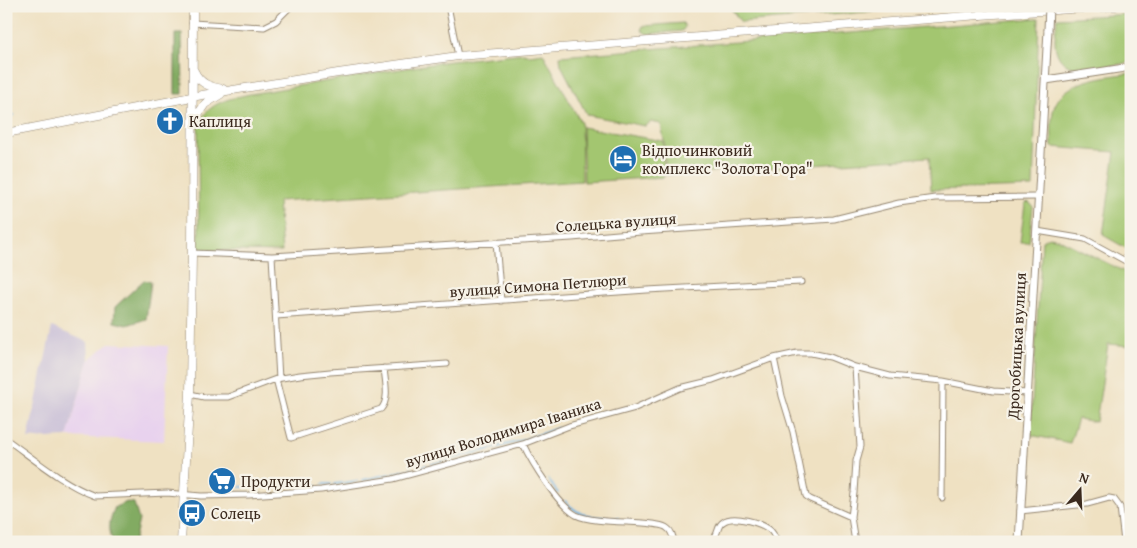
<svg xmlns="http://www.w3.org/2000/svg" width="1137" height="548" font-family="'Gentium Book Plus',serif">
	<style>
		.built { fill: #e8d2ee }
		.industrial { fill: #c9bfd7 }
		.green { fill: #a3c670; stroke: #6f7847 }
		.forest { fill: #82ab62; stroke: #5e6a40 }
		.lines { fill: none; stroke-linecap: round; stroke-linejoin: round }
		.stream { stroke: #6fb5e6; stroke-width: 2 }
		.minor-casing { stroke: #958670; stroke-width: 7 }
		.tertiary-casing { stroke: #958670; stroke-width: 9 }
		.secondary-casing { stroke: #958670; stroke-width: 9 }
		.minor { stroke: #fff; stroke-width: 5 }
		.tertiary { stroke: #fff; stroke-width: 7 }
		.secondary { stroke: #fff; stroke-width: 8 }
		.tertiary-bridge-casing { stroke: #958670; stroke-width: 9; stroke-linecap: butt }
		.tertiary-bridge { stroke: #fff; stroke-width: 7 }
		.labels { text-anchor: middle; stroke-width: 4.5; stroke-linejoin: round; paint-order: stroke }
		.poi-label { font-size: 16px; fill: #3b2a1e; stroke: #f7f3e8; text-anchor: start }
		.street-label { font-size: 16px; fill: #3b2a1e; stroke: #f7f3e8 }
	</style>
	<rect width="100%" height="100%" fill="#f7f3e8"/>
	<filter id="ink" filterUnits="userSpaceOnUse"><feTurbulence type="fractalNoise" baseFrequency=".02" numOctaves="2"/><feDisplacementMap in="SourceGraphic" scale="10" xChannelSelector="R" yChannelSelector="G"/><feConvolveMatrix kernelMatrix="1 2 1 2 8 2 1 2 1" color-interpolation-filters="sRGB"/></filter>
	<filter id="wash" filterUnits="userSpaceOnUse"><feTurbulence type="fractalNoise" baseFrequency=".0096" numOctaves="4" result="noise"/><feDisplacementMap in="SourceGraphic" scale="20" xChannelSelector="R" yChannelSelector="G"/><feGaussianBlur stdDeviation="1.12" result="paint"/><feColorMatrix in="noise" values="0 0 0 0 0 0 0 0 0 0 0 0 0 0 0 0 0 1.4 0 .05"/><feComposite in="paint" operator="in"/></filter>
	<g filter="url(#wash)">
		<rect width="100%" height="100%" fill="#efe1c2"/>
		<path class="built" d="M109 343 168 346 164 441 67 437 89 360Z"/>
		<path class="industrial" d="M52 327 88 342 89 360 67 437 28 439Z"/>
		<path class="green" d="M729 6H940L741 22Z
			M1131 14V62C1109 66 1067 80 1057 53 1053 42 1056 29 1057 18Z
			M1039 18 1033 187 931 190 929 157 666 175 664 141 661 124 651 122 645 126 587 115 561 65 560 56Z
			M683 23 685 27 682 31 647 34 641 30 643 26Z
			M524 53 529 55 543 53 581 123 582 181 278 201 282 252 203 250 199 249 198 129C204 103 228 99 250 94L443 62Z
			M1131 73V251L1103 235 1115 152 1052 147C1052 134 1050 117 1055 105 1068 78 1106 77 1131 73Z
			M582 127 663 141 664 177 584 182Z
			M1027 202 1030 203 1033 207 1029 242H1020L1025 204Z
			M1050 237 1059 239 1131 275V346L1108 344 1096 422 1078 419 1070 443 1030 435 1042 241 1046 238Z"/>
		<path class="forest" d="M175 34H182L183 94H175Z
			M144 280 151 282 146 319 127 325 114 322 115 307Z
			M127 502 134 503 139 520 134 542H113C108 529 109 520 115 507Z"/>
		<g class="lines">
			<path class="stream" d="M6 116 13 115
				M447 460 517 442 558 428
				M431 464 443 461
				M418 467 426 465
				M393 473 412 469
				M548 479 558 493
				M363 480 389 474
				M323 484H331
				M335 484 357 481
				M270 485H301
				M305 485H317
				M240 487 265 486
				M565 501C581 519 596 517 618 518"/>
		</g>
	</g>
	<g filter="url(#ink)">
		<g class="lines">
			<g class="minor-casing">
				<path id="minor" d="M448 6 458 56
					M192 23 264 27 276 21 291 6
					M1037 231 1085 239 1131 264
					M496 242 501 301
					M192 253 272 256 572 238 641 232 834 219 899 203 935 198 1039 197
					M272 256 279 379
					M276 316 647 290 801 282
					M774 358 782 396 793 432 806 496 810 499 851 517
					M855 367 860 447 856 461 854 493 851 517 855 542
					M276 379 291 438 381 409C390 399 385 381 384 368
					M190 394 204 397H228L276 379 300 375 330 372 447 364
					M6 439C34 459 63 484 95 496L167 493 201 496 249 495 321 490 393 479 523 444 569 426 635 408 680 388 713 380 774 358 797 353H811L830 357 855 367 890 376 943 381 993 391 1028 393
					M523 444C532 463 558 505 576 515 592 523 633 521 653 524 657 525 664 525 667 528 672 531 673 537 674 542
					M942 498 943 381
					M1020 511 1087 504 1109 498 1114 499 1120 507 1124 542
					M707 542C721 537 715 527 723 522 733 514 763 523 771 531 774 534 775 538 777 542"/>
			</g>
			<g class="tertiary-casing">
				<path id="tertiary" d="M980 15 982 6
					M1046 80 1131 67
					M1019 542 1048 30"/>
			</g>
			<g class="secondary-casing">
				<path id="secondary" d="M194 71C200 84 210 87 223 89
					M194 120 205 104 221 94
					M6 133 202 95 338 73 458 56 980 15 1116 6
					M181 542 190 394 192 253 193 6"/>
			</g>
			<use href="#minor" class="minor"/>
			<use href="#tertiary" class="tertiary"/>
			<use href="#secondary" class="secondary"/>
			<g class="tertiary-bridge-casing">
				<path id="tertiary-bridge" d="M1048 30 1049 6"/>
			</g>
			<use href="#tertiary-bridge" class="tertiary-bridge"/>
		</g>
	</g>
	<defs>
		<g id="church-disc" transform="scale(1.4375)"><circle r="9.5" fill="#1f6fb2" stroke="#f7f3e8"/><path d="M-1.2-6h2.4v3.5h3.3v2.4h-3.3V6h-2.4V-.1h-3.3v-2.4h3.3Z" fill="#fff"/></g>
		<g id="hotel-disc" transform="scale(1.4375)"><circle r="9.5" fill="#1f6fb2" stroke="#f7f3e8"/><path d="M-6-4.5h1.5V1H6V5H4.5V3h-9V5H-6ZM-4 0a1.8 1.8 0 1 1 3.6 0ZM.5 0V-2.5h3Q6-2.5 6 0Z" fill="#fff"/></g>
		<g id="supermarket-disc" transform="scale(1.4375)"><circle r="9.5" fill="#1f6fb2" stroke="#f7f3e8"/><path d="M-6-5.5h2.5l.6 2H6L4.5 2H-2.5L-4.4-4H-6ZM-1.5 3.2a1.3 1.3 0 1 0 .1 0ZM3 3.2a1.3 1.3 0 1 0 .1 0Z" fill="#fff"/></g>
		<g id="bus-disc" transform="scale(1.4375)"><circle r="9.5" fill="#1f6fb2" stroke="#f7f3e8"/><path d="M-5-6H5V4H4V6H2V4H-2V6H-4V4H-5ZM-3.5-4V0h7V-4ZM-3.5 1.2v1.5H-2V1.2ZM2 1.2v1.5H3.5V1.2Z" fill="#fff"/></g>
	</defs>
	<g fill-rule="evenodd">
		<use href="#church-disc" x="170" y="121"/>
		<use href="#hotel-disc" x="623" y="159"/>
		<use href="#supermarket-disc" x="222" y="481"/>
		<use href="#bus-disc" x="192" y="513"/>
	</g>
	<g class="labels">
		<g class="poi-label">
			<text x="189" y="127">Каплиця</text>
			<text x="642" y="156">Відпочинковий<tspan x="642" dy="18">комплекс "Золота Гора"</tspan></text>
			<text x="241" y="487">Продукти</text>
			<text x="211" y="519">Солець</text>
		</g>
		<g class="street-label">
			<text transform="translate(616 222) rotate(-4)" y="6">Солецька вулиця</text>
			<text transform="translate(538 285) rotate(-4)" y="6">вулиця Симона Петлюри</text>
			<text transform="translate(1016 346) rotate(-87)" y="6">Дрогобицька вулиця</text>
			<text transform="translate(503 432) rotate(-17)" y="6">вулиця Володимира Іваника</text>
		</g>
	</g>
	<rect width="1137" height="548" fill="none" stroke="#f7f3e8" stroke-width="25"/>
	<g transform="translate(1080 490) rotate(19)" stroke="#f7f3e8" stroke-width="4" paint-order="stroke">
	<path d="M0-4L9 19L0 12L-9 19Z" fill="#3b2a1e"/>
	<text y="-8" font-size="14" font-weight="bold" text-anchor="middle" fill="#3b2a1e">N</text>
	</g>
</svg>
